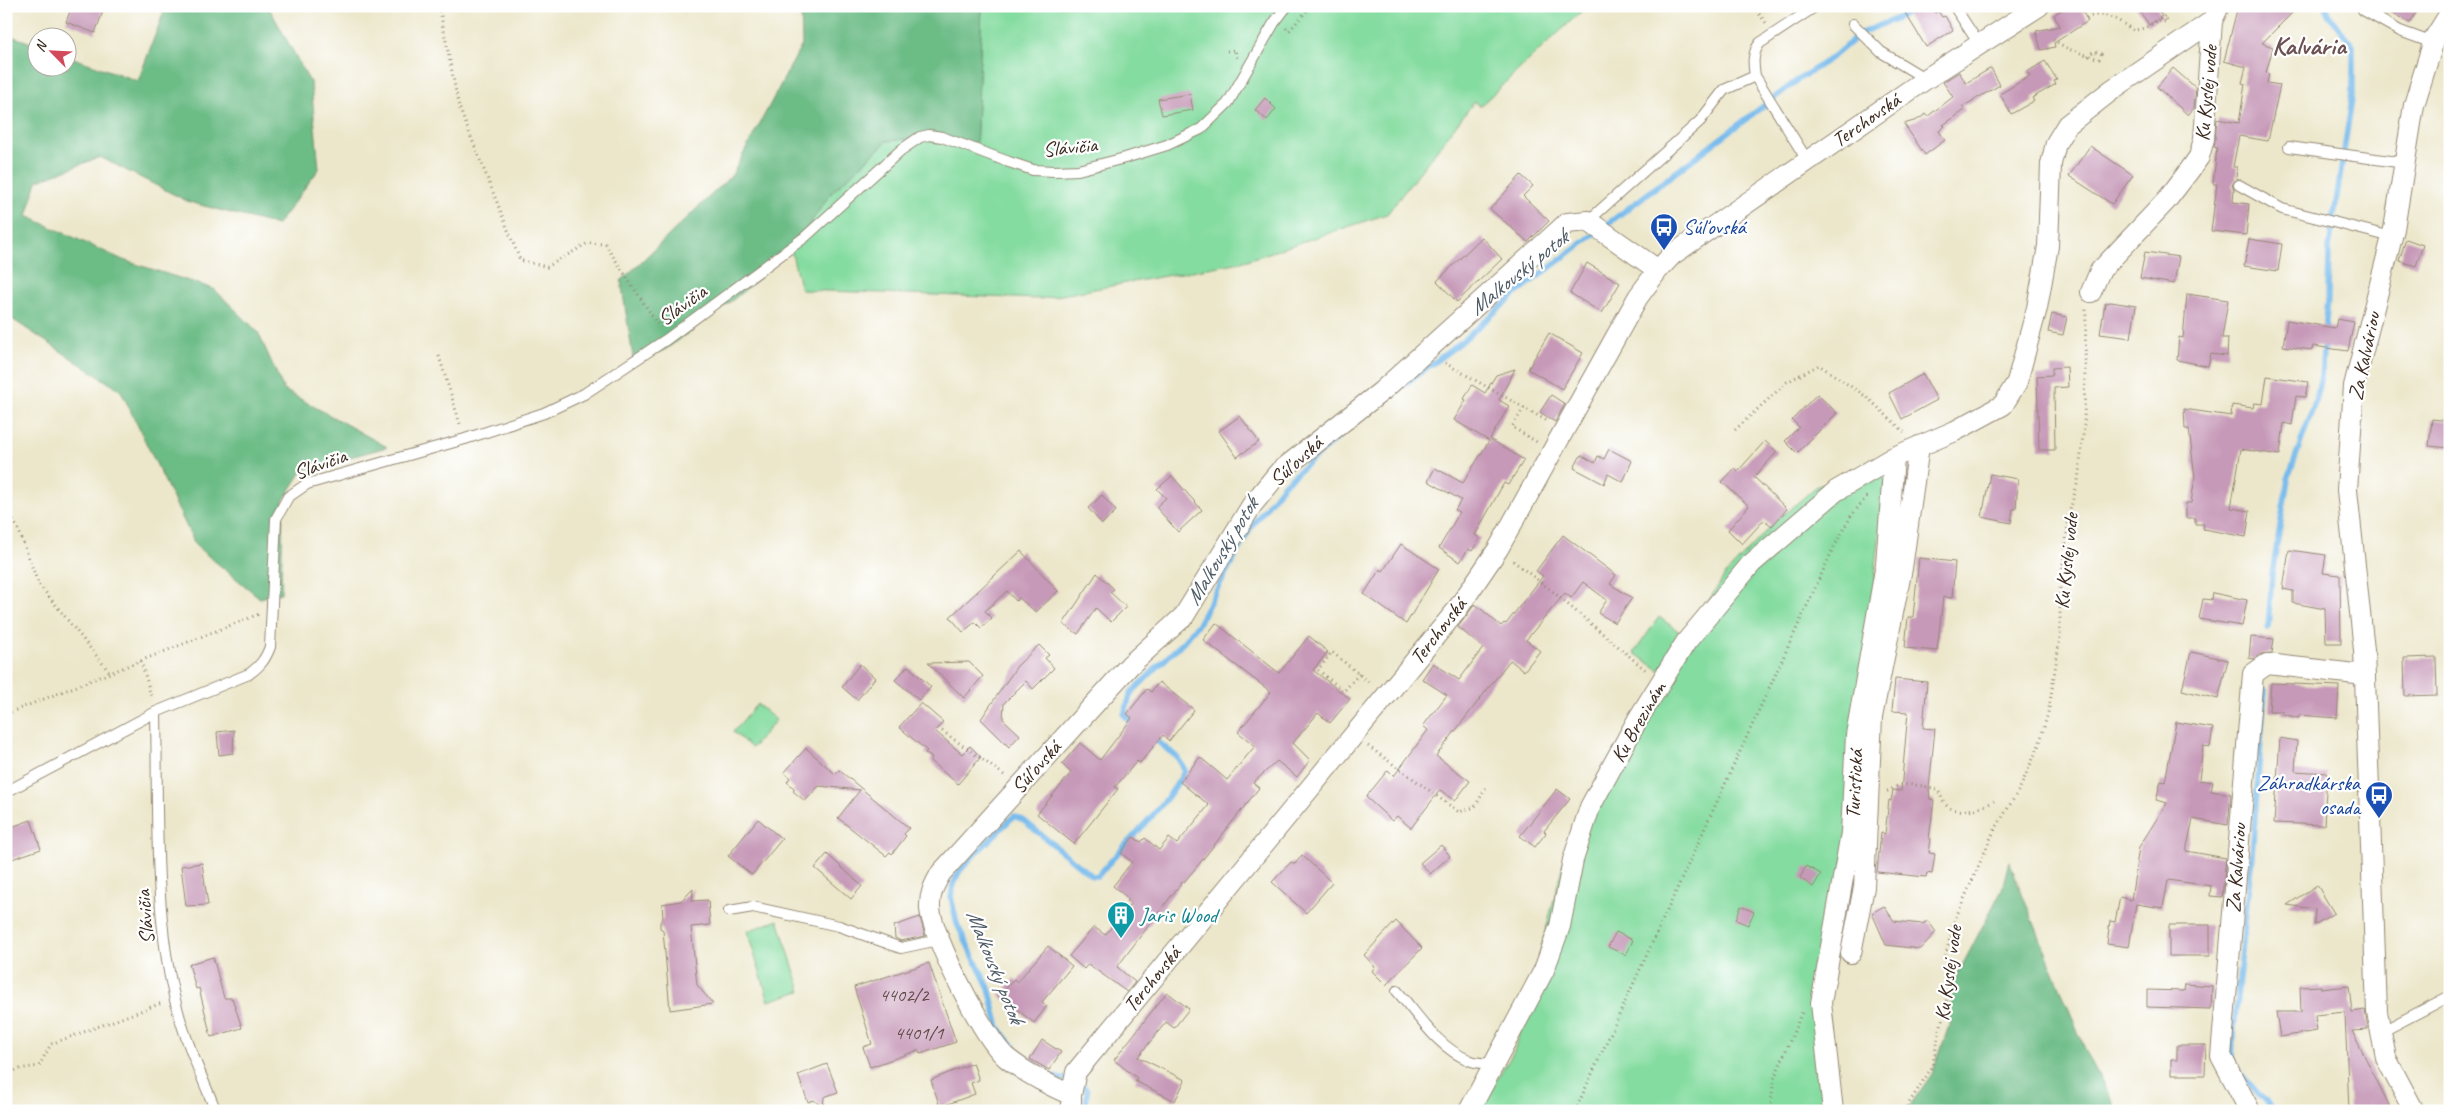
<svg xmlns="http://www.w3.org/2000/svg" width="2456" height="1117" font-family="Caveat,sans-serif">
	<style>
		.green { fill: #85dca0; stroke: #60835f }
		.forest { fill: #6cbc86; stroke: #547352 }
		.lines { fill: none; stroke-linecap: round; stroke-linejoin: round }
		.stream { stroke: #76baec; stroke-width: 5.5 }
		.building { fill: #c699b8 }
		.lane-casing { stroke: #948874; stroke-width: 12 }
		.street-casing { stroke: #948874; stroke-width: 22 }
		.path { stroke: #948874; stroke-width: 3; stroke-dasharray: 1 4; stroke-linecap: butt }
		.lane { stroke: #fff; stroke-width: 10 }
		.street { stroke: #fff; stroke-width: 20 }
		.labels { text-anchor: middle; stroke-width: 4.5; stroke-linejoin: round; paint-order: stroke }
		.number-label { font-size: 19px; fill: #5e4644 }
		.street-label { font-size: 21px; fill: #3b2a1e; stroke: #fff }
		.transit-label { font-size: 21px; fill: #164399; stroke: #fff; text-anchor: start }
		.culture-label { font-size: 21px; fill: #0d838f; stroke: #fff; text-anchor: start }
		.water-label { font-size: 22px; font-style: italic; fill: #505c66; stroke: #fff }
		.district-label { font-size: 26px; font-weight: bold; fill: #6c5154; stroke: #fff }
	</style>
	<rect width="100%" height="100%" fill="#fff"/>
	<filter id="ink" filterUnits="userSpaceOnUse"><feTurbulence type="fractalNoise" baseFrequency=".02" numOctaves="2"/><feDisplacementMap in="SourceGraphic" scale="10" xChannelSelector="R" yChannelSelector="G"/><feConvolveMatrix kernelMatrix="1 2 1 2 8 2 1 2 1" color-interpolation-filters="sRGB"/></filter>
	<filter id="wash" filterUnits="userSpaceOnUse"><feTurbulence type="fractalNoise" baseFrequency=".0096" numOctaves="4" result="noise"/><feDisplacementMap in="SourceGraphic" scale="20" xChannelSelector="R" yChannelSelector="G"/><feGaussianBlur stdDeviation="1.12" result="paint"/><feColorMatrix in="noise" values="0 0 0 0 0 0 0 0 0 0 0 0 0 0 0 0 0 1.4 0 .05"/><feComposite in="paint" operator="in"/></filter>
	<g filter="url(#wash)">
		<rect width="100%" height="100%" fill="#ece7cb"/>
		<path class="green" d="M982 6H1587L1480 106 1474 102 1387 214 1241 262 1040 299 801 290 791 250 832 192 887 141 931 136 976 150Z
			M1887 469 1827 1006 1838 1111H1477L1514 1052 1565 857 1682 643 1725 575 1775 522 1817 486Z
			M1659 617 1684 635 1659 670 1634 653Z
			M757 704 776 720 752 748 733 732Z
			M778 920 801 991 769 1001 747 931Z"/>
		<path class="forest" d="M166 6H268L311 84 319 169 277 225 189 202 100 157 37 181 27 216 123 260 214 289 258 332 284 390 387 447 303 470 283 501 281 593 260 598 196 546 121 391 6 315V34L37 45 38 68H68V56L138 81Z
			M801 6H982L976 151 931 136 887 141 832 192 791 250 734 299 666 349 634 363 621 281 732 175 802 45Z
			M2009 861 2087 1054 2118 1111H1906L1932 1074 1949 1026 1952 985 2002 889Z"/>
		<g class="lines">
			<path class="stream" d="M1397 390 1460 343 1519 291 1799 79 1834 56 1861 33 1912 12
				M2268 628 2272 574 2288 479 2315 402 2321 376 2328 299 2329 248 2353 92V46L2328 14 2326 6
				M1135 724 1124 715 1131 693 1183 642 1198 624 1251 527 1285 483 1341 435
				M1027 1062 999 1028 989 988 957 924 951 897 953 884 959 872 972 857 1014 816 1023 820 1092 876H1098C1126 841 1164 810 1185 770L1177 757 1152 737
				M2234 1064 2232 1060 2233 1036 2252 855 2265 690
				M2239 1072 2274 1111
				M1052 1077C1064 1080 1077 1078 1087 1090L1086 1111"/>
		</g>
		<g id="blocks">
			<path class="building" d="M72 6H105L95 33 66 22Z
				M1901 6H1930L1935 13 1938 11 1942 17 1945 16 1953 30 1926 47Z
				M2067 6H2079L2088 21 2054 43 2055 47 2041 50 2036 31 2060 26 2054 15Z
				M2136 6H2156L2162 16 2149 25Z
				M2238 6H2299L2262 43 2273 47 2266 73 2269 74 2267 83 2280 85 2268 141 2239 136 2233 167H2237L2236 179 2232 185 2234 190 2233 202 2249 204 2246 235 2211 231 2217 184H2213L2217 148 2214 147 2217 119 2239 123 2245 84 2242 83 2246 67 2224 61Z
				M2379 6H2420L2410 23Z
				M2045 61 2057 80 2054 81 2056 84 2032 98 2034 101 2011 114 2000 94 2030 76 2027 72Z
				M1991 68 2000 85 1962 107 1965 110 1943 125 1945 126 1939 131 1945 140 1925 155 1904 124 1917 120 1926 114 1928 116 1953 97 1943 82 1959 72 1966 83Z
				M2173 68 2196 88 2194 108 2188 115 2157 87Z
				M1190 94 1193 110 1162 115 1158 99Z
				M1265 98 1276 109 1267 120 1255 110Z
				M2090 146 2133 175 2112 204 2069 176Z
				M1521 175 1533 186 1523 196 1549 221 1528 242 1490 209Z
				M1482 237 1502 259 1457 302 1437 281Z
				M2249 239 2282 244 2278 271 2244 266Z
				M2406 239 2423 245 2416 266 2399 261Z
				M2145 252 2179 257 2174 284 2140 278Z
				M1587 263 1620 283 1602 313 1570 293Z
				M2187 294 2228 300 2222 338H2228L2227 356 2211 354 2208 366 2177 360 2179 337 2183 338Z
				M2111 302 2136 306 2131 338 2100 334 2105 303Z
				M2052 314 2067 317 2063 335 2048 332Z
				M2337 319 2354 322 2348 351 2313 346 2312 350 2283 346 2287 320 2335 328Z
				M1549 333 1583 353 1562 389 1528 369Z
				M2067 367 2068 387 2054 388 2055 450H2039L2037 376 2052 375V368Z
				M1515 369 1499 400 1509 406 1490 439 1524 460 1508 485 1504 483 1475 535 1480 538 1472 551 1468 549 1460 562 1439 548 1460 512 1455 510 1461 500 1428 481 1435 468 1463 483 1489 441 1454 420 1466 400 1464 399 1472 385 1485 393 1496 375Z
				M1923 374 1937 400 1902 419 1889 393Z
				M2267 376 2308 382 2305 397 2296 396 2292 425 2284 423 2280 455 2241 449 2231 508 2250 511 2246 537 2203 529 2204 524H2195V518H2186V503H2191L2195 477 2189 429H2185L2184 409 2231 416 2232 405 2253 408 2254 403 2263 404Z
				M1817 394 1837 413 1797 453 1785 441 1799 427 1792 420Z
				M1551 395 1565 404 1555 422 1540 412Z
				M1240 416 1259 442 1237 457 1219 431Z
				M2432 419 2450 421V448L2429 446Z
				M1765 441 1777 452 1754 477 1787 509 1772 526 1764 520 1742 544 1728 530 1749 506 1722 482 1735 468 1738 471Z
				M1609 449 1632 461 1623 482 1608 474 1604 484 1574 468 1581 455 1595 463 1598 456 1604 459Z
				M1990 474 2018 479 2016 509H2013L2011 523 1982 517Z
				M1172 476 1202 510 1178 532 1156 507 1166 498 1157 489Z
				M1102 495 1116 511 1102 524 1088 508Z
				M1563 535 1616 575 1610 584 1632 598 1615 623 1598 613 1607 600 1583 582 1571 598 1565 593 1526 640 1540 651 1524 671 1510 660 1436 756 1470 781 1455 801 1440 790 1411 828 1397 816 1392 821 1366 797 1388 770 1394 776 1428 730 1423 726 1447 695 1422 679 1433 663 1459 680 1483 648 1458 627 1475 604 1501 626 1504 623 1506 624 1543 576 1536 571Z
				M1401 544 1439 569 1406 624 1364 594 1380 569 1383 571Z
				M2289 550 2326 555 2323 573 2340 575 2341 643H2326L2325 609 2293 603V591L2283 589Z
				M1021 551 1058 591 1036 612 1019 598 1016 601 1007 591 985 611 992 618 981 628 975 622 963 632 950 617Z
				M1919 558 1955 562 1952 598 1943 597 1937 651 1905 648 1908 617H1913Z
				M1097 573 1114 589 1110 592 1126 607 1111 622 1096 608 1078 634 1063 624Z
				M2213 593 2247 600 2242 626 2199 619 2203 599 2212 600Z
				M1216 623 1279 673 1309 636 1328 652 1313 670 1350 699 1330 723 1318 713 1293 743 1310 760 1297 777 1277 761 1253 783 1259 788 1200 863 1183 883 1182 882 1117 967 1135 982 1127 992 1088 964 1084 969 1069 956 1094 927 1105 935 1131 903 1127 901 1129 899 1113 886 1132 862 1121 853 1133 837 1141 842 1145 838 1159 850 1169 838 1177 844 1209 805 1180 782 1200 757 1227 780 1255 746 1238 732 1271 692 1203 640Z
				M2251 637 2274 639 2272 653 2261 654 2254 659 2249 658Z
				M1039 645 1049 655 1045 658 1054 668 1033 689 1026 681 1004 703 1003 719 1020 735 1009 747 981 719 1017 666Z
				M2191 652 2228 660 2218 699 2182 690Z
				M2436 657 2437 695 2405 696 2404 658Z
				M969 662 983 676 964 698 928 663Z
				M860 664 875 678 857 700 842 687Z
				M908 666 931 687 919 700 895 680Z
				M1895 679 1927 682 1923 728 1935 729 1929 789 1930 799 1934 800 1929 839H1931L1929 853 1935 854 1932 874 1927 873 1926 877 1877 872 1881 833 1885 834 1889 800 1891 801 1893 790 1901 791 1908 712 1892 711Z
				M1159 682 1194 710 1169 741 1163 735 1140 763 1137 761 1115 787 1118 789 1074 844 1037 814 1071 773 1062 764 1080 743 1100 760 1132 718 1127 714 1147 689 1151 692Z
				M2271 683 2339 686 2337 718 2299 715V718L2282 714V711H2269Z
				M921 703 943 722 935 731 962 754 970 746 981 757 958 784 930 761 932 758 925 753 927 751 899 727Z
				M2176 722 2213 728 2210 747 2203 746 2199 780 2213 782 2211 791 2231 794 2228 825 2193 819 2186 851 2226 858 2222 897 2210 896 2211 886 2168 880 2163 908 2136 904 2129 947 2107 944 2110 921 2115 922 2120 897 2131 900 2139 847 2167 803 2156 800 2161 781 2165 782Z
				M234 730 233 753 219 755 217 732Z
				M2280 738 2297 741 2295 771 2327 773 2324 825 2274 823Z
				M806 748 835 774 839 770 909 828 904 834 906 836 892 854 890 852 886 856 838 818 860 790 819 786 805 801 793 791 795 789 787 782 790 778 784 773Z
				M1557 789 1570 799 1544 831 1546 833 1535 847 1520 836Z
				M758 819 782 839 752 875 728 856Z
				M31 820 41 849 12 859 6 843V829Z
				M1441 845 1450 856 1430 874 1420 863Z
				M827 854 862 886 851 899 815 868Z
				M1302 855 1332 883 1306 913 1272 882 1291 862 1295 864Z
				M202 863 208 905 186 906 181 866Z
				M1806 866 1821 874 1813 887 1800 878Z
				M2317 885 2334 913 2314 925 2315 909 2287 905Z
				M693 889 692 901 708 900 710 925 691 927 697 985 713 1004 670 1010 663 930 660 928V922L663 918 662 904 681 901Z
				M1741 906 1754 912 1748 925 1736 920Z
				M1884 906 1894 921 1922 924 1928 921 1936 932 1920 949 1886 945 1872 913Z
				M920 917 925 936 901 941 895 938 894 926Z
				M1396 921 1422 948 1386 985 1372 971 1375 967 1364 955Z
				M2169 925H2210V956H2169Z
				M1616 932 1633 940 1626 955 1608 947Z
				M1048 946 1072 966 1042 1002 1047 1006 1034 1023 1000 996 1014 979 1017 982Z
				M213 957 224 998H232L242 1028 211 1037 199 988 196 989 189 964Z
				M929 963 956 1042 920 1054 919 1050 870 1067 863 1047 872 1044 854 987Z
				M2185 984 2212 986 2211 1009 2147 1007V990L2184 991Z
				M2321 986V989L2349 986 2352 1012 2365 1010 2368 1030 2352 1031 2392 1111H2349L2345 1012 2315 1015 2317 1031 2280 1037 2276 1012H2301L2300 987Z
				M1167 992 1189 1009 1174 1028 1166 1022 1138 1057 1185 1080 1175 1101 1135 1081 1137 1078 1114 1060Z
				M1042 1040 1061 1052 1049 1070 1030 1059Z
				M2177 1045H2206L2205 1075H2171V1060H2177Z
				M973 1063 979 1080 971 1083 975 1094 940 1107 931 1080Z
				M827 1064 838 1092 824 1097 823 1108 814 1100 808 1102 798 1075Z"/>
		</g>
	</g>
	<g filter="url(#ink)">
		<use href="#blocks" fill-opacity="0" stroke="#948874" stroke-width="1"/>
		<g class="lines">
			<g class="lane-casing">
				<path id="lane" d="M1954 6 1979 44
					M2363 10 2400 31 2433 43
					M1853 24 1881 52 1926 79
					M2289 147 2405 163
					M1807 160 1755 76C1753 64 1752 53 1760 43L1816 6
					M2239 185 2282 209 2392 237
					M1588 221 1700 121 1724 90 1755 76
					M6 792 156 712
					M729 911 753 907 839 926 901 948 938 940
					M1397 991C1418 1015 1438 1048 1469 1060 1476 1064 1487 1063 1495 1064
					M2381 1032 2450 996
					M216 1111C201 1075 184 1038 175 1000 153 911 158 804 156 712L249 674C260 666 265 660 270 647L276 519 288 497 307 484 465 439 544 413 584 394 667 339 805 237 901 150 920 137 929 135 942 137 1009 162 1033 170 1054 171 1078 170 1125 158 1167 145 1201 129 1228 103 1274 23 1287 6"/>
			</g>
			<g class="street-casing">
				<path id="street" d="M2091 292 2100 271 2166 201 2189 171 2199 157 2204 139 2212 21 2219 6
					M1851 953 1864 887 1872 717 1902 568 1919 446
					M1071 1095C1049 1085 1027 1074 1008 1059 985 1041 933 938 930 909 929 895 934 885 941 873L1130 665 1184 616 1252 505 1279 472 1382 391 1567 223 1588 221 1658 270
					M1071 1111V1095L1076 1072 1456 611 1498 549 1638 297 1658 270 1672 255 1926 79 2039 6
					M1469 1111 1544 970 1560 926 1573 860 1590 807 1638 719 1686 642 1751 564 1836 491 1894 457 1955 431 2003 405 2017 382 2037 308 2048 246 2051 164 2056 143 2067 125 2113 89 2212 21
					M1833 1111 1821 1003 1851 833 1856 735 1886 564 1894 457
					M2250 1111 2221 1056 2253 674 2267 664 2365 675
					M2414 1111 2386 1058 2377 1012 2364 650 2347 490 2354 386 2394 229 2414 105 2435 37 2450 13"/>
			</g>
			<path class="path" d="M439 6 459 107 520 260 547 267 588 243 605 244 660 328
				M1753 6 1766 23
				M2086 18C2104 10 2118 20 2133 30 2145 30 2155 22 2165 16L2167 22 2156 21
				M1286 28 1289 31 1311 6
				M2053 40 2068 49 2099 59 2101 54 2094 51 2088 56
				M1227 51 1235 50 1237 58
				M439 356 461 427
				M1445 363 1549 422
				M1524 408 1512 427 1537 442
				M1735 430 1787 382 1819 365 1868 398 1904 432
				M6 507 19 531 38 583 111 674
				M1513 561 1552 591 1647 671
				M141 661 152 699
				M1359 674 1344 691 1318 670 1332 652 1371 684
				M6 714 259 614
				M938 728 1004 775
				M1368 746 1459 812 1475 807 1486 787
				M1887 791C1891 790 1894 787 1897 786 1905 783 1925 786 1933 788 1942 790 1940 800 1946 805 1957 816 1983 808 1994 801
				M6 1075 18 1069 39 1066 51 1044 162 1003
				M1771 1103 1774 1079 1802 1012
				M1575 1111 1833 549 1851 516 1868 495
				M1904 1111 1932 1067 1947 998 1946 955 1953 924 1993 833 2020 788 2039 745 2049 709 2060 637V585L2070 510 2078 481 2084 427 2086 309"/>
			<use href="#lane" class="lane"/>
			<use href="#street" class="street"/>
		</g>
	</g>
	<defs>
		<g id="bus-pin" transform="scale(1.4375)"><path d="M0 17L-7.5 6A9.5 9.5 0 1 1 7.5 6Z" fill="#1a4fb4" stroke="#fff"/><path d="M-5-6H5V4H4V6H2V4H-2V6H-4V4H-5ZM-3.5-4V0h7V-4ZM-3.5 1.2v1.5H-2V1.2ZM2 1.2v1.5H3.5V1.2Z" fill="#fff"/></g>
		<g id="building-pin" transform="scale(1.4375)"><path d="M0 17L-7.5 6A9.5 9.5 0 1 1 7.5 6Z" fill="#0f9aa8" stroke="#fff"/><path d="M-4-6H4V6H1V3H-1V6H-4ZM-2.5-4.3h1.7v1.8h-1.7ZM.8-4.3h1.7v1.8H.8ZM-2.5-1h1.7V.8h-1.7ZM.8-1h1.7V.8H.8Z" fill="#fff"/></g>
	</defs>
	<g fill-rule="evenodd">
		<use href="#bus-pin" x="1664" y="227"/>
		<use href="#bus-pin" x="2379" y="795"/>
		<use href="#building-pin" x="1121" y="915"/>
	</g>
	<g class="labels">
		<g class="number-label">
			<text x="904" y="1001">4402/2</text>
			<text x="919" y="1039">4401/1</text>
		</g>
		<g class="street-label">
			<text transform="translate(2206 93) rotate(-85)" y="7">Ku Kyslej vode</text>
			<text transform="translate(1866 120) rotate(-35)" y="7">Terchovská</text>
			<text transform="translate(1070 147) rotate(-6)" y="7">Slávičia</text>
			<text transform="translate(682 305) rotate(-36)" y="7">Slávičia</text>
			<text transform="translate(2364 356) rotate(-78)" y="7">Za Kalváriou</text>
			<text transform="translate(1296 461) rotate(-42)" y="7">Súľovská</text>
			<text transform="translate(320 464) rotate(-20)" y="7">Slávičia</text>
			<text transform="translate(2066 561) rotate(-84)" y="7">Ku Kyslej vode</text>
			<text transform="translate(1438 631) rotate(-52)" y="7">Terchovská</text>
			<text transform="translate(1638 722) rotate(-60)" y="7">Ku Brezinám</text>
			<text transform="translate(1036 767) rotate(-48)" y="7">Súľovská</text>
			<text transform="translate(1854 784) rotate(-87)" y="7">Turistická</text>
			<text transform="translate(2236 868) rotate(-86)" y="7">Za Kalváriou</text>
			<text transform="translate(145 917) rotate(-95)" y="7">Slávičia</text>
			<text transform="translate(1948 973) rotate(-82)" y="7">Ku Kyslej vode</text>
			<text transform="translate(1152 979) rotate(-51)" y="7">Terchovská</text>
		</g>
		<g class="transit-label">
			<text x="1683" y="234">Súľovská</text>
			<text x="2360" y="790" text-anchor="end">Záhradkárska<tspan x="2360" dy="24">osada</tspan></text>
		</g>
		<g class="culture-label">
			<text x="1140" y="922">Jaris Wood</text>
		</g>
		<g class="water-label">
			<text transform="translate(1518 272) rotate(-39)" y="8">Malkovský potok</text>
			<text transform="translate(1221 551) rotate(-59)" y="8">Malkovský potok</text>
			<text transform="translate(996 966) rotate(68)" y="8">Malkovský potok</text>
		</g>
		<g class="district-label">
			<text x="2309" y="54">Kalvária</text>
		</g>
	</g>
	<rect width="2456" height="1117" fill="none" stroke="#fff" stroke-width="25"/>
	<g transform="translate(52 52) rotate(294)"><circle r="24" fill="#ffffff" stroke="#b1aaa5"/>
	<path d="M0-4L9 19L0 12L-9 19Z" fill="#d1495b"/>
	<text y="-8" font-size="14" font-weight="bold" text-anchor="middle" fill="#3b2a1e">N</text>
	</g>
</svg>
